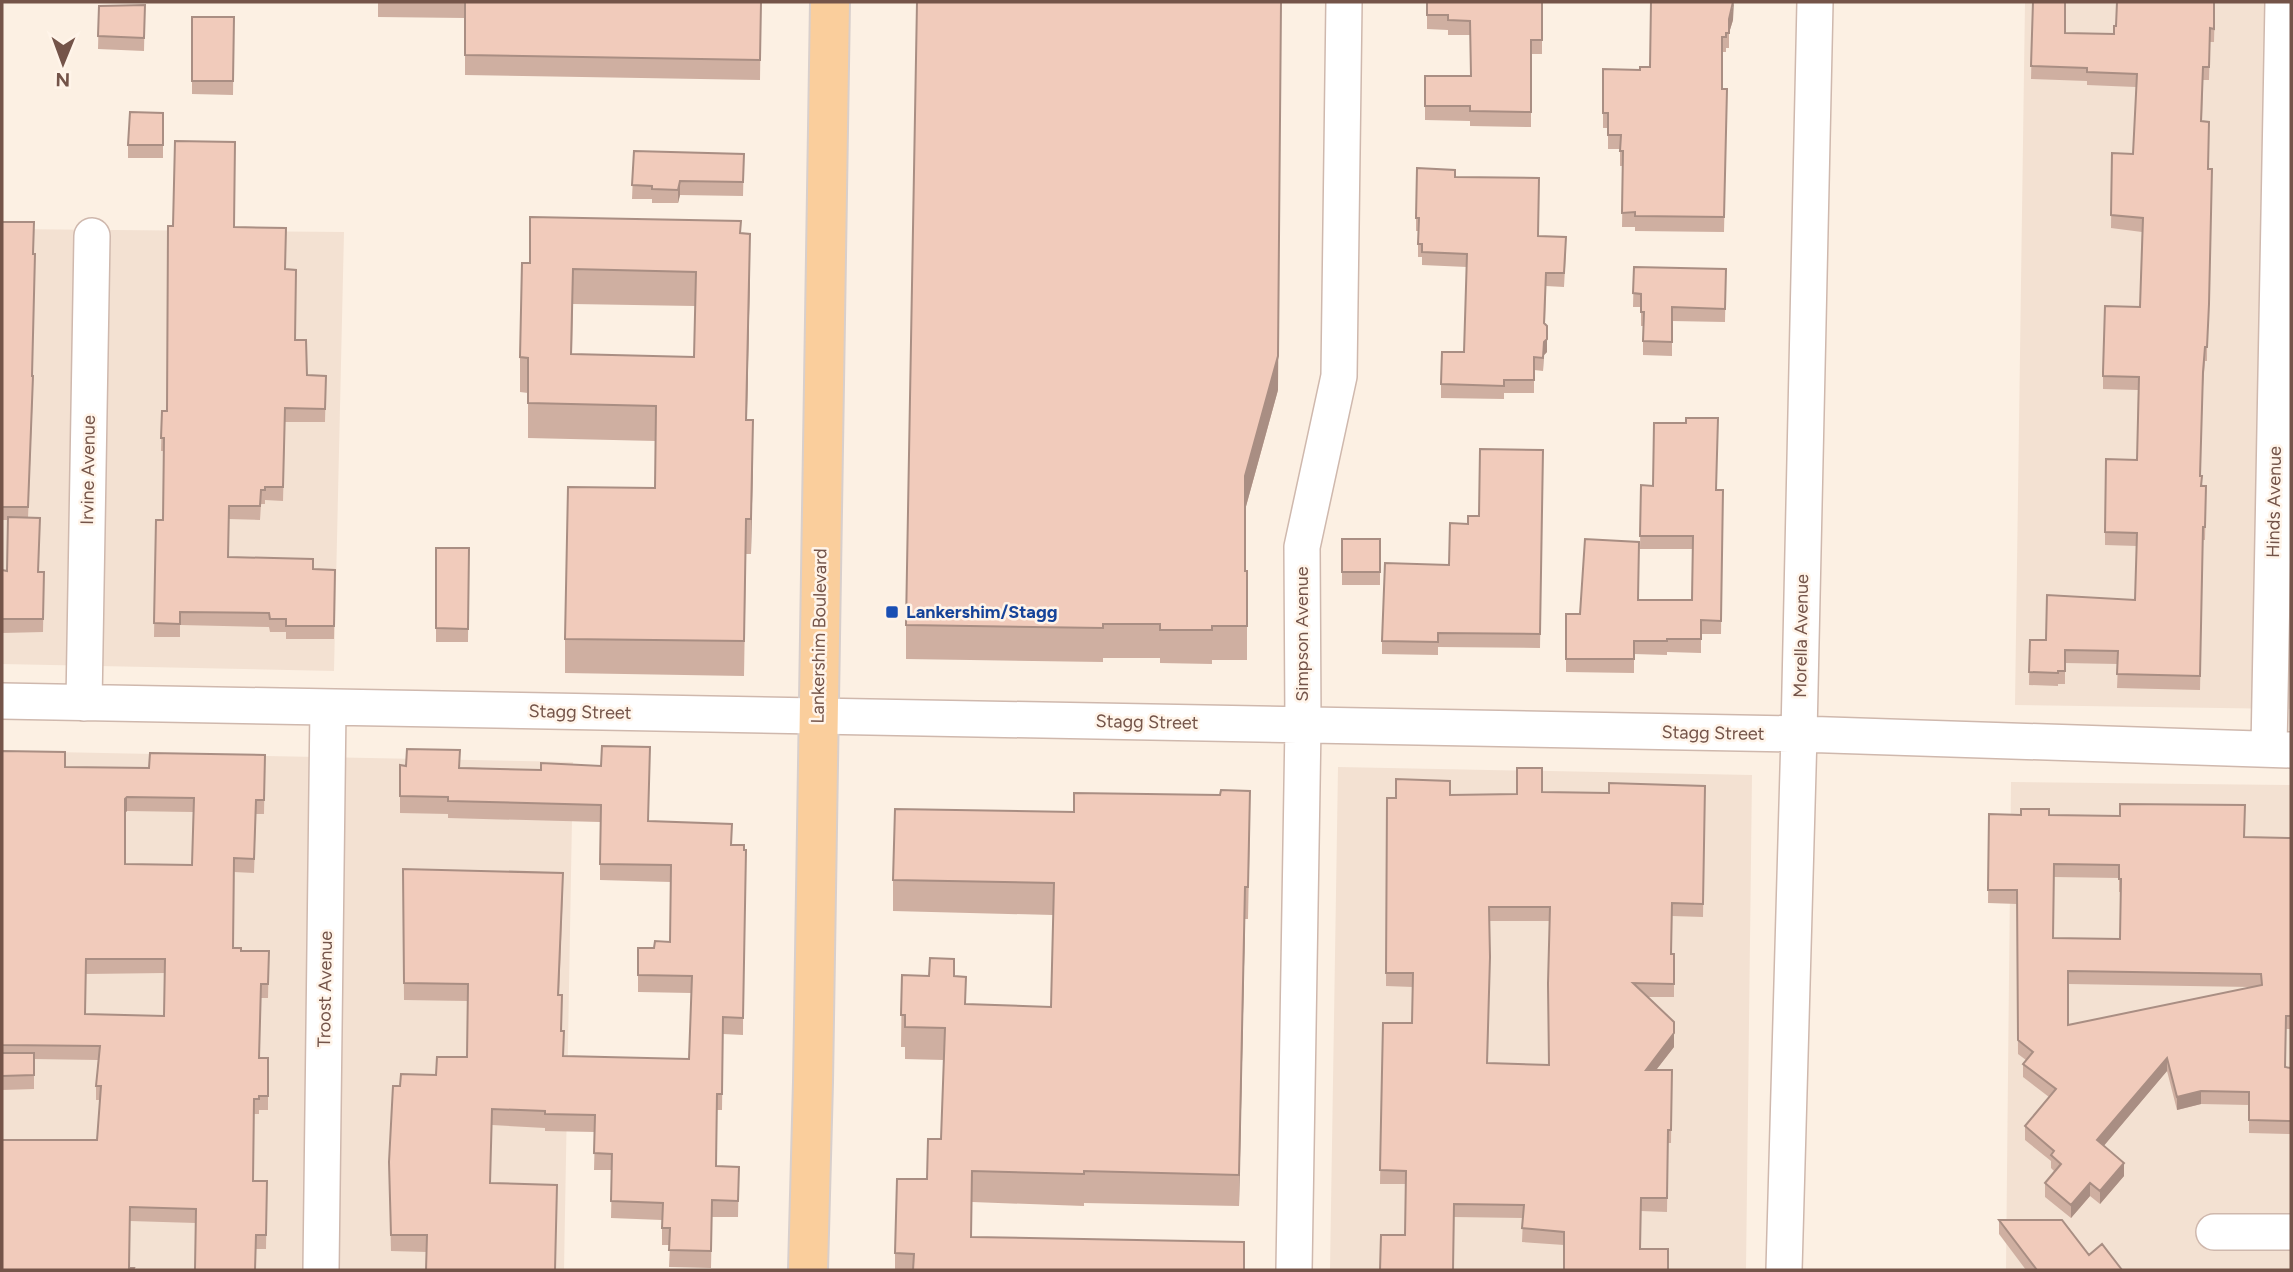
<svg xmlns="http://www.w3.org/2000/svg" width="2293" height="1272" font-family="Figtree,sans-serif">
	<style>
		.residential { fill: #f3e1d2 }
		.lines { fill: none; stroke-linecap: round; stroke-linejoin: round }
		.minor-casing { stroke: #cfb8ad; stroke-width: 38 }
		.major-casing { stroke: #d8cfcc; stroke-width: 42 }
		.minor { stroke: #fff; stroke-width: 35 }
		.major { stroke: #face9c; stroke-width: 38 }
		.wall { fill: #cfafa1; fill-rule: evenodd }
		.shaded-wall { fill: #a98e83 }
		.building { fill: #f1cbbb; stroke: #a98e83; stroke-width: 2; fill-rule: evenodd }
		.transit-dot { fill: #1a4fb4; stroke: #fff4e9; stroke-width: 2.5 }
		.labels { text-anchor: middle; stroke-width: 5; stroke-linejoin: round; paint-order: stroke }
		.street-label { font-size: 18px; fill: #745449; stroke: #fff4e9 }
		.transit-label { font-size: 18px; font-weight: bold; fill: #164399; stroke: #fff4e9; text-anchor: start }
	</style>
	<rect width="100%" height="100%" fill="#fcf0e3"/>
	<path class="residential" d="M2025 2H2291V709L2015 705Z
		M2 229 344 232 334 671 2 664Z
		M2 751 573 762 564 1270H2Z
		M1338 767 1752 775 1746 1270H1330Z
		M2011 782 2291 785V1270H2006Z"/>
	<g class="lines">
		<g class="minor-casing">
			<path id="minor" d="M2 701 1799 734 2291 750
				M84 703 92 236
				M2269 749 2283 2
				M2214 1232H2291
				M321 1270 328 707
				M1294 1270 1303 725 1302 547 1339 376 1344 2
				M1784 1270 1799 734 1815 2"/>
		</g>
		<g class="major-casing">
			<path id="major" d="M808 1270 813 1082 830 2"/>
		</g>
		<use href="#minor" class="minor"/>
		<use href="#major" class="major"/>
	</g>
	<path class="wall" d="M378 2H761L760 80 465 75V18L378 17Z
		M1427 2H1542V54H1531V127L1470 126V121L1425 120V76H1470V35H1448V30L1427 29Z
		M2033 2 2065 33 2114 34 2116 26 2215 2 2214 42H2210L2209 80H2203L2202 121 2208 169 2207 361H2205L2203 386 2200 476 2206 499 2205 540H2203L2200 690 2117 688 2118 664 2065 663V684H2058V686L2029 685 2030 640H2046L2135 600 2137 546 2105 545V532L2137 460 2138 390 2103 389V372L2140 307 2142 232 2111 228 2112 153 2133 154 2136 87 2087 85V81L2031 79Z
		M145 5 144 51 98 49 99 6Z
		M192 17H234L233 95 192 94Z
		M1733 20 1729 33V48H1726V52H1722V89H1727L1724 232 1635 231V227H1622L1623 166H1620V149H1608V128H1603V69L1640 70 1650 67Z
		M163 113V158H128V145Z
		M634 151 744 154 743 196 680 195 678 203H652V199H632Z
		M1455 177 1538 236 1566 251 1564 287 1546 286 1545 324 1547 352 1544 355 1543 371 1534 370V393H1504V399L1441 398V384L1464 352 1467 267 1422 265V257H1418V231H1416V218Z
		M2 222 32 376 33 390 28 518 39 572H44L43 632 2 633V570L7 571 8 520H2Z
		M234 227 286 269 295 340 307 375 326 376 325 422H285L283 501 265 500V504H261L260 520 229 519 228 557 313 569 335 570 334 639H286V632H270L269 627 180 625V637H154L156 520H163L164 451H161L162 411H167Z
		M741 233 750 269 747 420 753 455 751 554H746L744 676 565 673V639L655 488 656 441 528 438V393L520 392V357L530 263ZM573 304 695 306 694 357 572 354Z
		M1634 267 1726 269 1725 322 1672 321V356L1643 355V326H1641V307H1633Z
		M1278 390 1245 510V571H1247V660H1212V664L1160 663V658H1103V662L906 659V625Z
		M1543 450 1540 648 1438 647V655L1382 654V641L1449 565 1468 524 1479 516Z
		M1641 485 1723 490 1721 634H1701V653L1667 652V655L1634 654V673L1566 672V614H1580L1638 600H1692L1693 549H1640Z
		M1342 539H1380V585H1342Z
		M436 548H469L468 642H436Z
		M2 751 65 767 149 768 265 755 264 814H256L254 873 234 872 233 948 241 951H269L268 998H261L259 1058H268V1110H259V1114H254L253 1181H267L266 1249H256L196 1223 130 1221 2 1270 97 1140 100 1100H96V1086L98 1060 34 1059V1089L2 1090ZM127 811 193 812 192 865 125 864V813ZM165 973 164 1016 86 1014V974Z
		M400 765 541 770 649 821 732 845H744L743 1035 723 1034 722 1110H717L716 1166 739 1167 738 1217H712L711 1268 669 1267 670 1245H662V1220L611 1218 612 1170H594L595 1132 545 1131V1128L492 1125 427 1252 391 1251 389 1162 400 1086 436 1075 467 1057 468 1001 404 1000 403 869 563 889 559 995 562 1012 561 1031 563 1056 689 1059 691 993 638 992V948H654L670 942 671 882 600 880V822L448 818V814L400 813Z
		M1705 786 1703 917 1672 916 1671 954H1674V997H1647L1674 1022V1047L1656 1070H1672L1671 1143H1668L1667 1212 1641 1211 1564 1245 1522 1242 1523 1218 1454 1217 1405 1235 1406 1184H1380L1383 1023H1412L1413 987 1386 986 1387 798 1450 795 1517 794 1542 792 1609 793ZM1489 921H1549V1065L1488 1063Z
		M1989 814 2049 815 2244 837 2291 838V1029H2286L2285 1067 2291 1068V1134L2249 1133V1105L2201 1104 2177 1110 2167 1071 2103 1146 2124 1176 2100 1204 2090 1196 2071 1218 2045 1197V1183L2055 1172 2051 1168V1161L2025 1140V1126L2049 1097 2023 1077V1064L2026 1060 2018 1054 2017 904 1988 903ZM2054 877 2119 878V892H2121L2120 939 2053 938ZM2068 984 2251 987 2068 1025Z
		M1250 823 1248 919H1245L1239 1206 1084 1203V1206L972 1202 971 1237 1244 1270H895V1253L927 1179 941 1139 944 1060 905 1059V1047H901L902 975 954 976 966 1004 1051 1007 1053 915 893 911V880Z
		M1999 1220 2089 1255 2122 1270H2026L1999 1234Z"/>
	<path class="shaded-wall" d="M1281 2 1278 390 1245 510V476Z
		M1734 2 1733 20 1729 33V48V19Z
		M680 181V195L678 203V190Z
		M750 234V269L746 455V420Z
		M1547 326V352L1544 355 1543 371 1544 342Z
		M753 420V455L751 554V519Z
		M127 797V811L125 813V799Z
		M1245 887V919L1239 1206V1175Z
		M1674 1033V1047L1646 1083V1070Z
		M2167 1058V1071L2097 1154V1140Z
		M2201 1091V1104L2177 1110V1097Z
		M2124 1163V1176L2100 1204V1191Z
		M2090 1183V1196L2071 1218V1205Z"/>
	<path class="building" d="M465 2H761L760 60 465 55Z
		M917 2H1281L1278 356 1245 476V571H1247V626H1212V630H1160V624H1103V628L906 625Z
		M1427 2H1542V40H1531V112L1470 111V106H1425V76H1471L1470 21 1448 20V15H1427Z
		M1651 2H1733L1729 19V33H1726V37H1722V89H1727L1724 217 1635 216V212L1622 213 1623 151H1620L1621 135H1608V113H1603V69L1640 70V67H1650Z
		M2033 2H2065V33L2114 34V26H2116L2117 2H2214V29L2210 28 2209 67H2203L2201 121 2209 122 2208 169H2212L2209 304 2207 347H2205L2203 372 2200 476H2202L2201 486H2206L2205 527H2203L2200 676 2117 674 2118 651 2065 650V671H2058V673L2029 672 2030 640H2046L2047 595 2135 600 2137 533 2105 532 2106 459 2137 460 2139 377 2103 376V372L2105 306 2140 307 2143 218 2111 215 2112 153 2133 154 2137 74 2087 72V68L2031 66Z
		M145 5 144 38 98 36 99 6Z
		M192 17H234L233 81H192Z
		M130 112 163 113V145H128Z
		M175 141 235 142 234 227 286 228 285 269 296 270 295 340H306L307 375 326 376 325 409 285 408 283 487H265V490H261L260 506H229L228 557 313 559V569L335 570 334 626H286V619H270L269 613 180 612V624L154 623 156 520H163L164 438H161L162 411H167L168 226H173Z
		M634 151 744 154 743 182 680 181 678 190 652 189V186L632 185Z
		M1417 168 1455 170V177L1539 178 1538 236 1566 237 1564 273H1546L1544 323 1547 326V339L1544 342 1543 358 1534 357V380H1504V386L1441 384 1442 352H1464L1467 254 1422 252V244H1418L1419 218H1416Z
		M530 217 741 221 740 233 750 234 746 420H753L751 519H746L744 641 565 639 568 487 655 488 656 406 528 403V358L520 357 522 263H530ZM573 269 696 272 694 357 571 354Z
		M2 222H34L33 254H35L32 376H33L28 507H2Z
		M1634 267 1726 269 1725 309 1672 307V342L1643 341 1644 312H1641V294L1633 293Z
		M1686 418H1718L1716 490H1723L1721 621 1701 620V639H1667V641H1634V659H1566V614H1580L1585 539 1639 542 1638 600H1692L1693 536H1640L1641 485 1653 486 1654 423H1686Z
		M1480 449 1543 450 1540 634 1438 633V642L1382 641 1385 563 1449 565 1450 523 1468 524V516H1479Z
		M8 517 40 518 38 572H44L43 619H2V570L7 571Z
		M1342 539H1380V572H1342Z
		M436 548H469L468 629 436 628Z
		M602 746 650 747 648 821 732 824 731 845H744V850H746L743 1018 723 1017 722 1094H717L716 1166 739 1167 738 1201 712 1200 711 1251 669 1250 670 1228H662L663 1203 611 1201 612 1154 594 1153 595 1115 545 1114V1111L492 1109 490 1183 557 1185 555 1270H426L427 1235H391L389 1162 393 1086H400L401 1074 436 1075 437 1057H467L468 984 404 983 403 869 563 873 558 995H562L561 1031H564L563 1056 689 1059 692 976 638 975V948H654L655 941 670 942 671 865 600 864 601 805 448 801V797L400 796V765L406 766 407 749 460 750 459 768 541 770V763L601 766Z
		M2 751 65 752V767L149 768 150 753 265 755 264 800H256L254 859 234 858 233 948H241V951H269L268 984H261L259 1058H268V1096H259V1099H254L253 1181H267L266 1235H256L255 1270H195L196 1209 130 1207 129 1268H134L133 1270H2V1140H97L101 1086H96L100 1046 2 1045ZM127 797 194 798 192 865 125 864V799ZM86 959H165L164 1016 85 1014Z
		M1517 768H1542V792L1609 793V783L1705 786 1703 904 1672 903 1671 954H1674V984L1633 983 1674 1022V1033L1646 1070H1672L1671 1130H1668L1667 1198H1641L1640 1249H1668V1270H1564V1232L1522 1228 1524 1205 1454 1204 1453 1270H1380L1381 1235H1405L1406 1171 1380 1170 1383 1023H1412L1413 973H1386L1387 798H1396V779L1450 781V795L1517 794ZM1489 907H1550L1548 984 1549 1065 1487 1063 1490 957Z
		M1221 790 1250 791 1248 887H1245L1239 1175 1084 1171V1174L972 1171 971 1237 1244 1242V1270H913L914 1254 895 1253 897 1179H927L928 1139H941L945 1028 905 1027V1015H901L902 975 929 976 930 958 954 959V976L966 977 965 1004 1051 1007 1054 883 893 880 895 809 1074 812V793L1220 795Z
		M2120 804 2245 805 2244 837 2291 838V1016H2286L2285 1067 2291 1068V1121L2249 1120V1092L2201 1091 2177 1097 2167 1058 2097 1140 2124 1163 2100 1191 2090 1183 2071 1205 2045 1183 2061 1164 2051 1155 2054 1151 2025 1126 2056 1089 2023 1064 2033 1052 2018 1040 2017 890H1988L1989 814 2021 815V809H2049V815L2120 816ZM2054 864 2119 865V879H2121L2120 939 2053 938ZM2068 971 2261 974 2262 985 2068 1025Z
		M2 1053H34V1075L2 1076Z
		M1999 1220H2062L2089 1255 2102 1244 2122 1270H2037Z"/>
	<rect class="transit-dot" x="885" y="605" width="14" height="14" rx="3.5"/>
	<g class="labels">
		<g class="street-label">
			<text transform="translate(88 470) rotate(-89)" y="6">Irvine Avenue</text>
			<text transform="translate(2274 502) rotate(-89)" y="6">Hinds Avenue</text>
			<text transform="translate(1302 634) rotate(-90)" y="6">Simpson Avenue</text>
			<text transform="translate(819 636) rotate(-89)" y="6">Lankershim Boulevard</text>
			<text transform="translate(1801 636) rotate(-89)" y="6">Morella Avenue</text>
			<text transform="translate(580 712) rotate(1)" y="6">Stagg Street</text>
			<text transform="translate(1147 722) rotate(1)" y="6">Stagg Street</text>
			<text transform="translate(1713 733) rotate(1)" y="6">Stagg Street</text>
			<text transform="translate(325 989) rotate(-89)" y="6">Troost Avenue</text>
		</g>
		<g class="transit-label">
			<text x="906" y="618">Lankershim/Stagg</text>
		</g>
	</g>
	<rect width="2293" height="1272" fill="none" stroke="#745449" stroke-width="7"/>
	<g transform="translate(63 63) rotate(181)" stroke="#fff4e9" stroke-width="5" paint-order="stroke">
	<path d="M0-5L12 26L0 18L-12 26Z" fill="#745449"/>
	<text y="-10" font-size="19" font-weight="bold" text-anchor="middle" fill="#745449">N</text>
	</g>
</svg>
